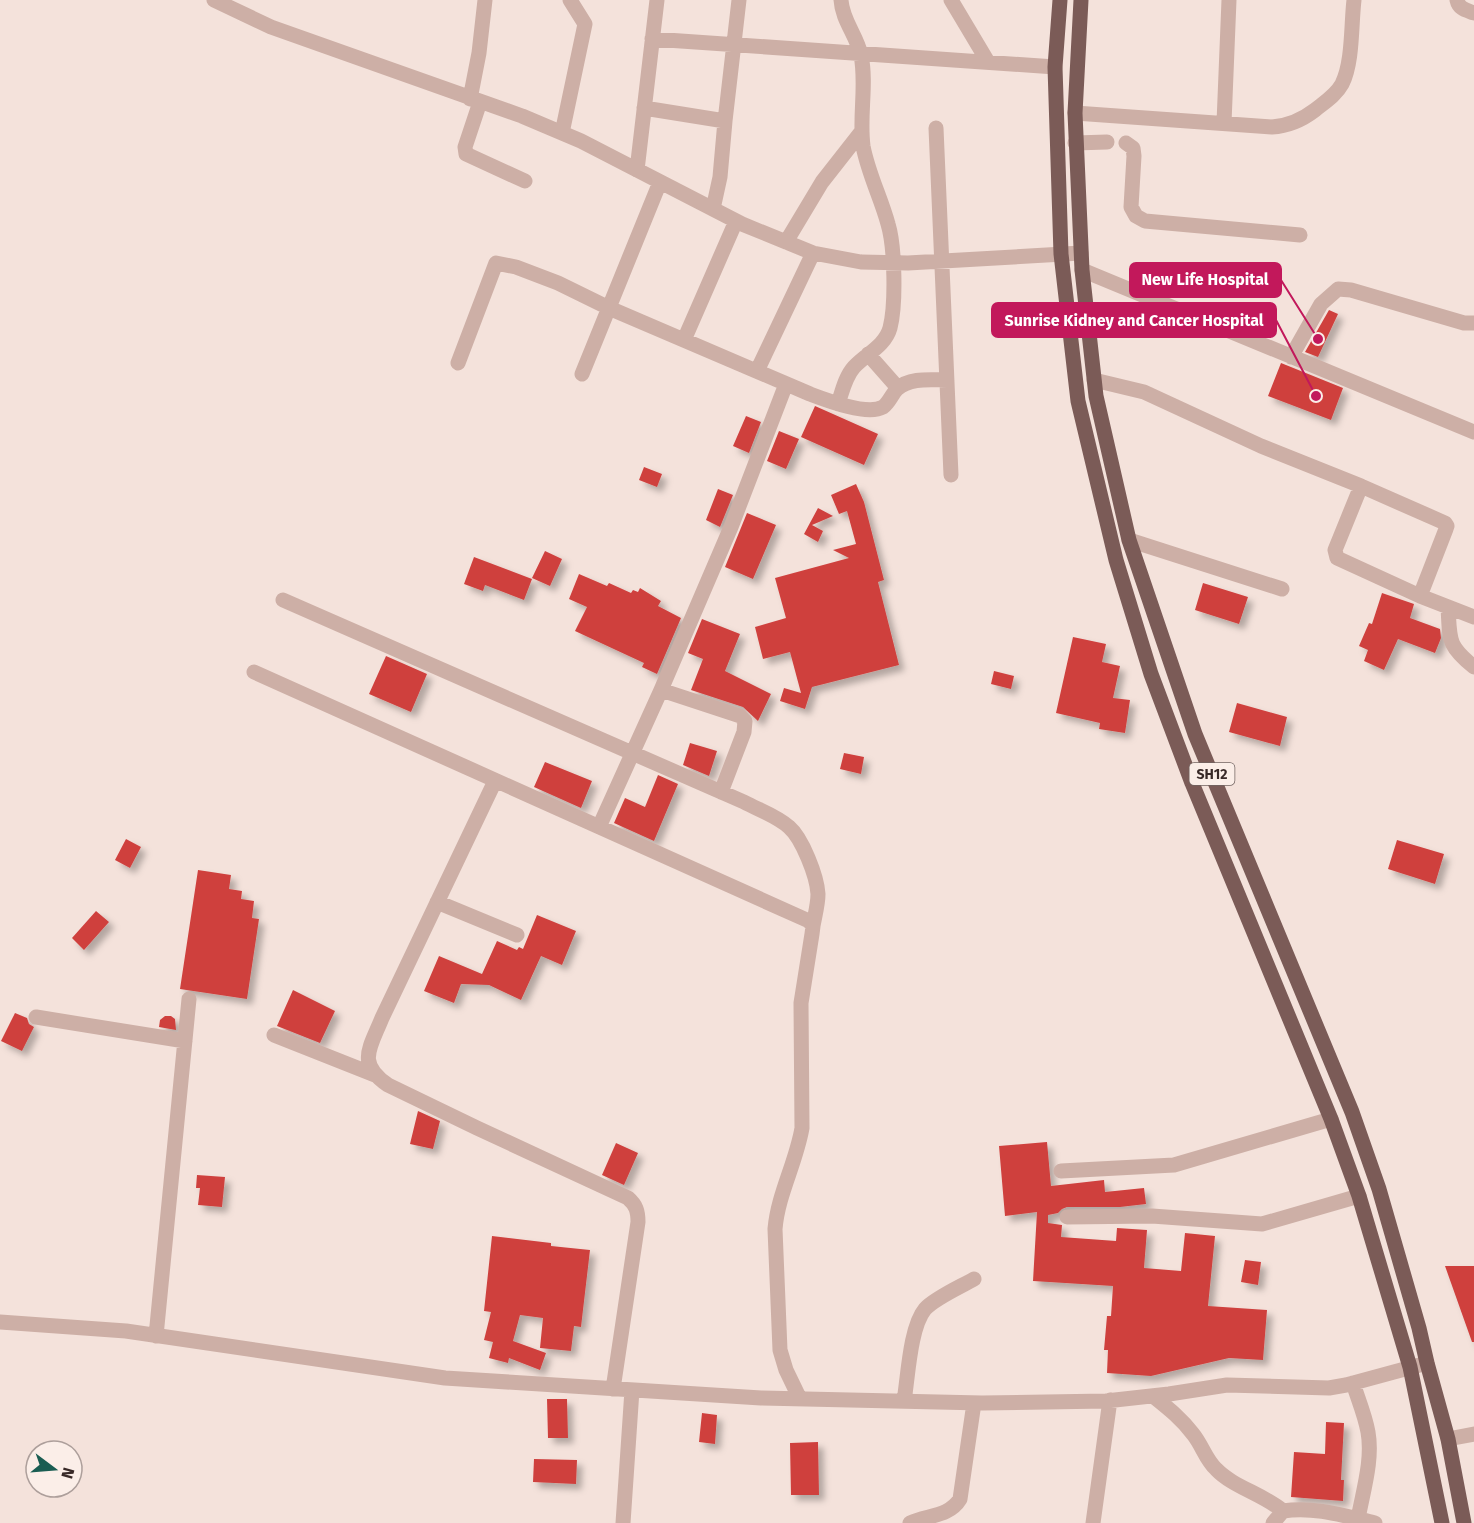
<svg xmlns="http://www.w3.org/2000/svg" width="1474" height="1523" font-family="'Fira Sans',sans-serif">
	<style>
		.building { fill: #cf403e; filter: url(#shadow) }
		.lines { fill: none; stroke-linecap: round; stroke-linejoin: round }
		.minor { stroke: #cdafa6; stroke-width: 15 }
		.major { stroke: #7b5b57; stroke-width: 15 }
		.labels { text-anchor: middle; stroke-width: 6; stroke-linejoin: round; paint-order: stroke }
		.shield { fill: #fbeee8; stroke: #726461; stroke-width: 1.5 }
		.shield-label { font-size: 14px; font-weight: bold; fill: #382927 }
		.leader { fill: none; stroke: #c2185b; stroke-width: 2 }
		.callout-dot { fill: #c2185b; stroke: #fbeee8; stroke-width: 2 }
		.callout { fill: #c2185b; stroke: #c2185b; stroke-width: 2 }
		.callout-label { font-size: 16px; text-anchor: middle; font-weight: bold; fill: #fff }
	</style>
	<defs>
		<filter id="shadow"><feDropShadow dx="5.5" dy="5.5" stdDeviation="3" flood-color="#0004"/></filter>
	</defs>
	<rect width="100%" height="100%" fill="#f4e2db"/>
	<path class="building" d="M1329 310 1338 314 1318 357 1305 352Z
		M1281 363 1343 388 1331 420 1268 396Z
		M815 406 878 434 864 465 801 437Z
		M746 416 761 422 749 453 733 446Z
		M779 431 799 439 786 469 767 461Z
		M644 467 662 474 657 487 639 480Z
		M856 484 864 502 884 580 878 582 899 665 812 687 805 709 780 701 784 688 801 693 790 652 763 659 755 627 786 618 775 578 849 558 833 550 856 544 847 511 839 514 831 495Z
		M718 489 733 495 720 527 706 520Z
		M818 508 833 516 812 525 823 531 818 542 804 534Z
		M747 513 776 525 753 579 725 567Z
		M545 551 562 559 550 586 532 578Z
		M474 557 532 579 524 600 485 585 483 591 464 584Z
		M579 574 607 586 609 583 631 593 633 590 638 592 640 588 661 601 658 606 681 618 657 674 642 667 644 663 575 631 587 607 569 599Z
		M1203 583 1248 597 1239 624 1195 610Z
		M1382 593 1414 604 1410 618 1440 629 1441 638 1435 653 1398 639 1384 670 1364 661 1368 650 1359 646 1369 623 1372 624Z
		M702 619 740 634 725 671 771 694 758 721 743 707 691 690 703 659 688 653Z
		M1073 637 1106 644 1102 662 1120 666 1113 698 1130 700 1125 733 1099 729 1100 723 1056 713Z
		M386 656 427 674 411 712 369 694Z
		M994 671 1014 676 1011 689 991 684Z
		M1237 703 1287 717 1280 746 1229 732Z
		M690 743 717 751 709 776 683 765Z
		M844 753 864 757 861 774 840 769Z
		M545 762 592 781 581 808 534 787Z
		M658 775 678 784 654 841 614 823 625 798 645 807Z
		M126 839 141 847 130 868 115 860Z
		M1397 840 1444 854 1435 884 1388 869Z
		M198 870 231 875 229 889 242 891 241 899 254 901 252 918 259 919 247 999 180 989Z
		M96 911 109 922 84 950 72 938Z
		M537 915 576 931 562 965 541 956 521 1000 489 985 461 984 454 1003 424 991 439 956 482 974 497 941 517 950 519 947 523 949Z
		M293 990 335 1011 320 1043 277 1026Z
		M15 1013 27 1018 29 1024 34 1027 22 1051 1 1041Z
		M165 1016H171L175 1019 176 1030 159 1027 160 1020Z
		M418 1111 440 1121 433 1149 410 1144Z
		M1047 1142 1051 1186 1104 1180 1105 1192 1144 1188 1146 1204 1120 1207H1067L1062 1209 1058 1213 1048 1215V1223L1062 1225 1061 1237 1116 1241 1117 1228 1147 1230 1144 1268 1181 1271 1185 1233 1215 1236 1208 1306 1267 1310 1263 1360 1229 1358 1151 1376 1107 1373 1108 1350H1104L1107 1316H1111L1113 1286 1033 1281 1037 1212 1005 1216 999 1146Z
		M616 1143 638 1153 624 1185 602 1175Z
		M197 1175 225 1177 222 1207 198 1205 200 1188H196Z
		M492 1236 551 1243V1246L590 1250 581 1327 574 1326 571 1351 540 1348 543 1318 520 1315 513 1341 546 1353 540 1370 509 1358 508 1363 489 1358 493 1342 484 1340 491 1312 484 1311Z
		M1245 1260 1261 1262 1258 1285 1241 1282Z
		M1445 1266H1474V1342H1472Z
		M547 1399H567L568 1438H548Z
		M702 1413 717 1415 715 1444 699 1442Z
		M1326 1422 1344 1423 1341 1480H1344L1343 1501 1291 1497 1294 1452 1325 1454Z
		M818 1442 819 1495H791L790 1443Z
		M534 1459 577 1460 576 1484 533 1482Z"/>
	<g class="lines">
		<path class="minor" d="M214 0 271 27 522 116 581 141 742 224 813 253 861 262 908 263 1081 253
			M951 0 988 62
			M1457 0C1459 9 1466 10 1474 13
			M652 39 1055 67
			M470 99 479 53 485 0
			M480 102 465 147 466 154 525 181
			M644 108 725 121
			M1075 113 1272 127C1289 126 1302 120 1315 110 1325 102 1336 95 1342 84 1353 62 1351 25 1354 0
			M1224 123 1229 0
			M936 128 951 475
			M562 133 585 24 570 0
			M1075 143 1107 142
			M1126 143 1133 148 1134 156 1131 207 1136 216 1145 221 1300 235
			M637 170 657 0
			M713 209 720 177 725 121 739 0
			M786 242 822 182 862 131
			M1082 270 1474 432
			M684 340 736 221
			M868 354 898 388
			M1291 357 1321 304 1338 289 1351 290 1464 323H1474
			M458 363 496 263 516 267 558 283 609 308 810 394C826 400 867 416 883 407 889 403 892 394 897 389 910 377 931 380 947 380
			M757 371 813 253
			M582 374 660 182
			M1094 380 1144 392 1261 446 1361 486 1445 523 1447 526 1446 529 1420 596
			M838 404C842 392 845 377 854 367 866 354 885 346 890 328 896 305 895 247 888 224 881 198 868 173 863 146 859 116 867 85 861 55 857 36 842 20 841 0
			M1361 486 1335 550 1337 558 1420 596 1474 617
			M1129 540 1282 589
			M283 600 744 802C759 810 777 816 789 827 802 838 817 876 818 894 818 904 815 915 813 926
			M1448 607C1450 640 1447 645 1474 667
			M254 672 809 921 813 926 812 934 801 1003 802 1128C796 1163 778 1194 775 1229L780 1350 786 1370 800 1399
			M661 690 740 716 745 721 744 732 721 792
			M495 781 382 1018C370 1048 356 1063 388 1085L477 1128 628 1198C636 1205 638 1211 638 1222L613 1389
			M599 827 661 690 731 527 786 384
			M437 902 517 935
			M36 1017 185 1041
			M274 1035 375 1075
			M1061 1171 1174 1165 1331 1119
			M1067 1217 1152 1216 1262 1224 1359 1196
			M0 1322 126 1331 445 1378 761 1398 982 1403 1106 1401 1169 1394 1227 1385 1329 1388 1346 1385 1427 1363
			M156 1336 189 999
			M1353 1383C1358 1399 1365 1415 1368 1432 1373 1460 1363 1491 1358 1519
			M1153 1396C1168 1408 1182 1419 1193 1434 1202 1445 1206 1460 1216 1469 1233 1487 1263 1494 1283 1511
			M904 1401C908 1377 910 1327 925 1309 935 1298 960 1287 974 1279
			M1448 1439 1474 1434
			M623 1523 632 1390
			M910 1523C927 1515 949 1517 960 1499L974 1403
			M1093 1523 1110 1400
			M1273 1523 1283 1511C1314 1506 1345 1516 1375 1523"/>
		<path class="major" d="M1060 0 1055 67 1061 254 1078 401 1116 560 1151 674 1192 783 1331 1119 1359 1196 1410 1367 1442 1523
			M1081 0 1075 113 1082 270 1096 396 1129 540 1195 734 1352 1112 1379 1189 1419 1328 1427 1363 1448 1439 1464 1523"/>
	</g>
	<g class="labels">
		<rect class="shield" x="1189.5" y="763" width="45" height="22" rx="4.5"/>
		<g class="shield-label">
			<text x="1212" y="779">SH12</text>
		</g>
	</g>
	<path class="leader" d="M1318 339L1281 280M1316 396L1276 320"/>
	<g class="callout-dot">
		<circle cx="1318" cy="339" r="6"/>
		<circle cx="1316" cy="396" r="6"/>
	</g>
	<g class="callout">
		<rect x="1130" y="263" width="151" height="34" rx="6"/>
		<rect x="992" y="303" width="284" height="34" rx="6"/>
	</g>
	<g class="callout-label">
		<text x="1205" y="285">New Life Hospital</text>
		<text x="1134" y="326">Sunrise Kidney and Cancer Hospital</text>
	</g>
	<g transform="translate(54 1469) rotate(106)"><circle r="28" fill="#fbeee8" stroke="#ad9f9b" stroke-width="1.5"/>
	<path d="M0-4.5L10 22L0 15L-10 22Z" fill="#1a5d52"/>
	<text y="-9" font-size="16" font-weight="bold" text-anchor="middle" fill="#382927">N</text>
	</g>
</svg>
